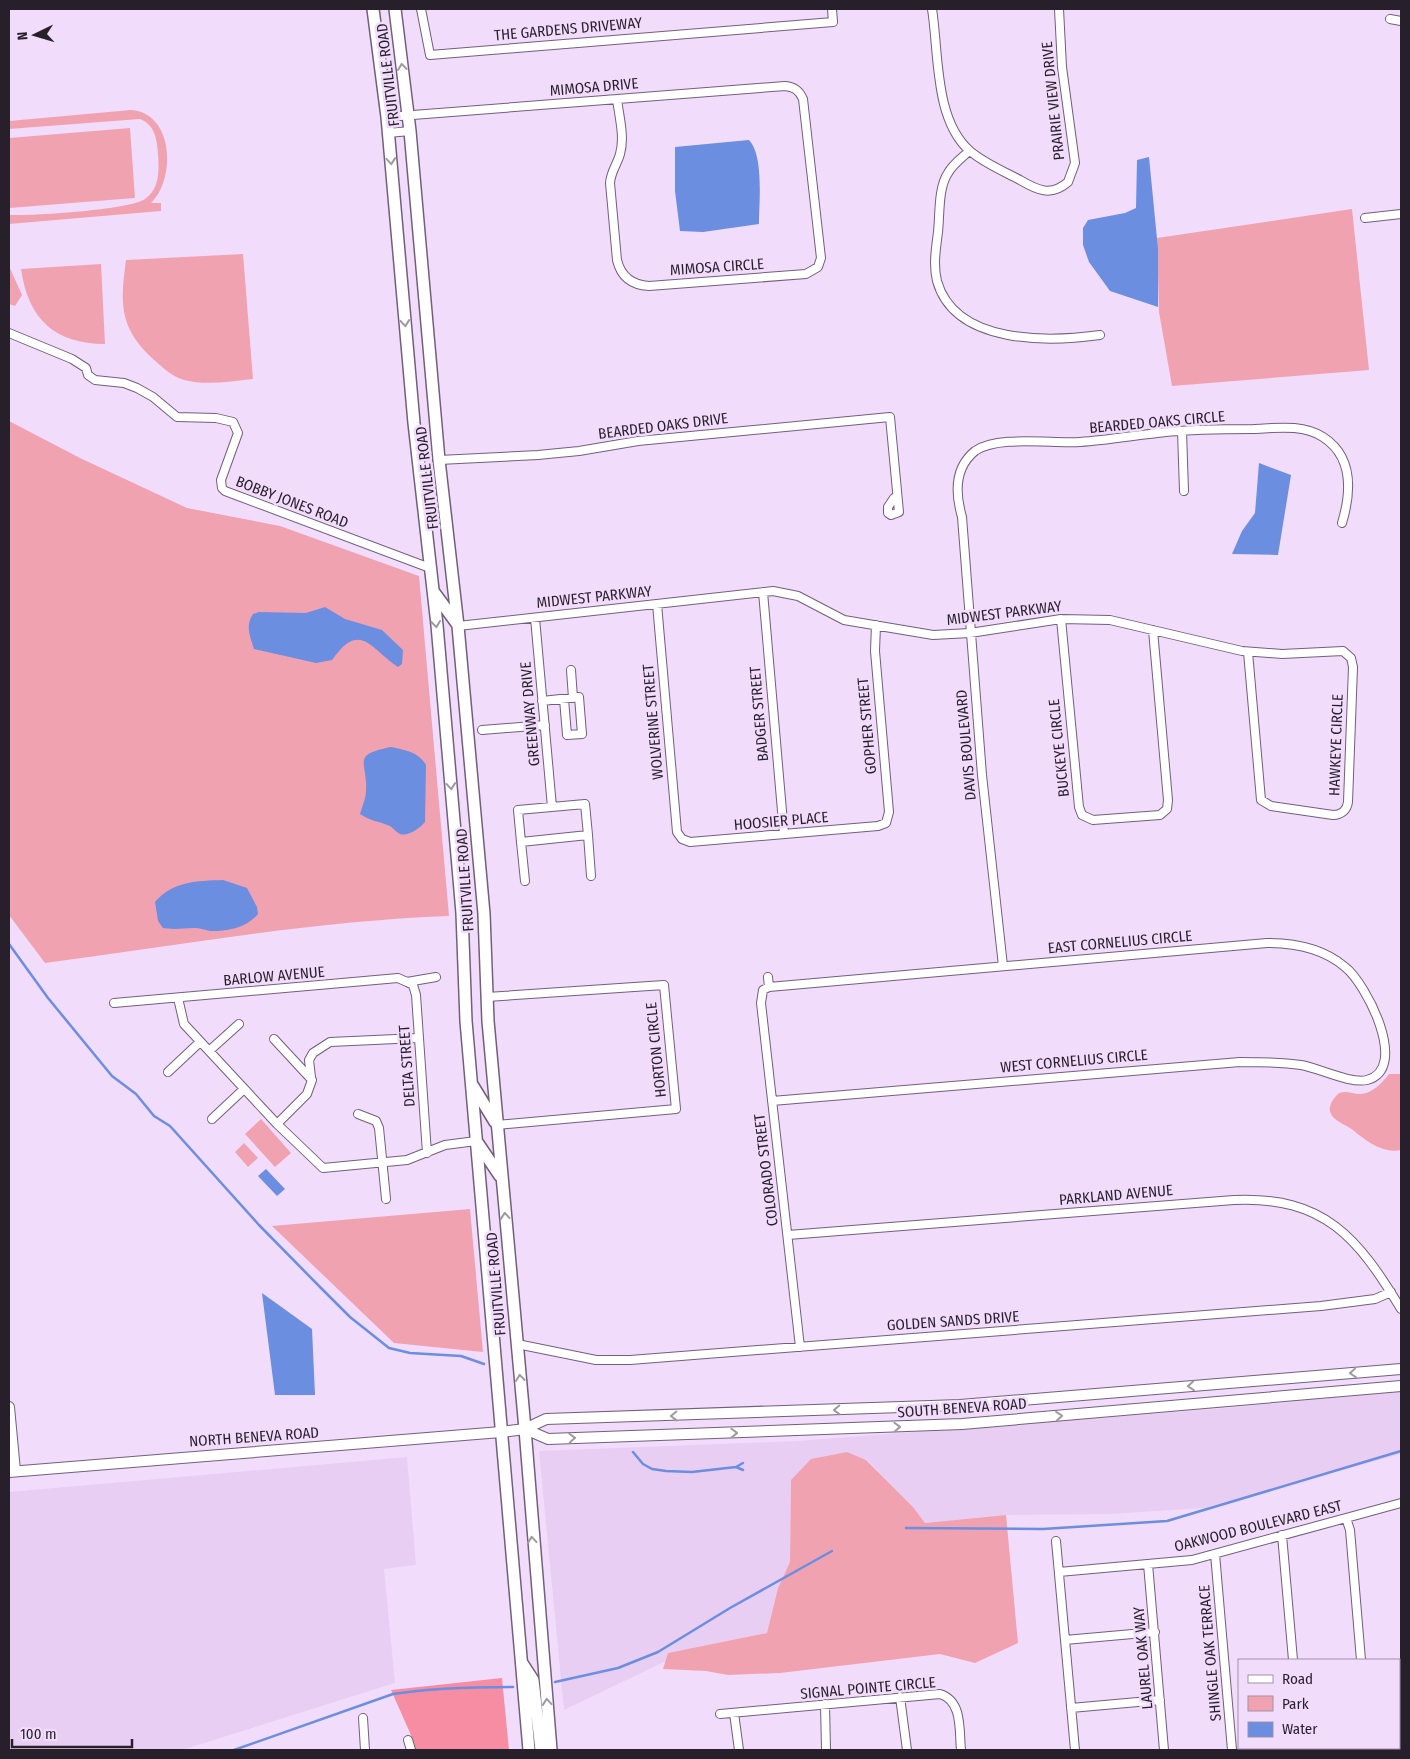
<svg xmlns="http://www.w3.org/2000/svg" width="1410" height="1759" font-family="'Fira Sans Condensed',sans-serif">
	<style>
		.built { fill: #e9cef4 }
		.green { fill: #f1a2b1 }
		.forest { fill: #f68da3 }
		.water { fill: #6b8ee0 }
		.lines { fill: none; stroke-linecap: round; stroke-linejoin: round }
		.stream { stroke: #6b8ee0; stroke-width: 2.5 }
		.street-casing { stroke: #725f7a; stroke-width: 10 }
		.secondary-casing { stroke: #725f7a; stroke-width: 12 }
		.primary-casing { stroke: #725f7a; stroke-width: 14 }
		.street { stroke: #fff; stroke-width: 8 }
		.secondary { stroke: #fff; stroke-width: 10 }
		.primary { stroke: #fff; stroke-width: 11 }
		.oneway { stroke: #9e9a9f }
		.labels { text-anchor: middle; stroke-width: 5; stroke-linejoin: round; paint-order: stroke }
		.street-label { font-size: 15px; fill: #271f2a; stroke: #f2dcfc }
	</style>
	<rect width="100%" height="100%" fill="#f2dcfc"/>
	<path class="built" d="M1401 1391V1454L1204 1508 1110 1514 1006 1515 925 1523 913 1507 866 1459 791 1480 790 1562 778 1588 767 1633 668 1653 666 1661 564 1710 539 1451 797 1441 1226 1408Z
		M407 1457 416 1565 384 1569 395 1683 182 1750H9V1492Z"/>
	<path class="green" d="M131 110C174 113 176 179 151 203H161V211L9 224V215C30 216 130 210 145 199 160 188 159 171 158 154 157 139 155 125 140 119L9 129V121Z
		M130 128 135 198 9 208V138Z
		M1352 209 1369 370 1172 386 1159 312 1157 238Z
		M243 254 253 379C231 381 207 386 184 380 171 376 162 367 153 359 119 328 120 303 126 260Z
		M101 264 105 344C55 344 28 319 21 269Z
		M9 266 22 295 15 306 9 304Z
		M9 421 80 458 187 508 280 526 419 576 449 916C314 921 179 945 45 963L9 915Z
		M1389 1074H1401V1150C1383 1154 1366 1141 1353 1130 1344 1123 1318 1117 1336 1096 1343 1088 1353 1095 1361 1094 1373 1093 1382 1083 1389 1074Z
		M261 1119 291 1153 275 1167 245 1134Z
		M244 1143 258 1158 248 1167 235 1152Z
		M470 1209 483 1352 394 1343 272 1226Z
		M847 1452 866 1460 913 1507 925 1523 1006 1515 1018 1643 975 1663 940 1654 780 1673 728 1675 706 1671 663 1669 668 1653 767 1633 778 1588 790 1562 791 1480 811 1459Z"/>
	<path class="forest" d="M502 1678 509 1750H415L411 1735 391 1690Z"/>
	<path class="water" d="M749 140C764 156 759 202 759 224L703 232 680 231 675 191V147Z
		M1149 157 1158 249V307L1110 291 1089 262 1083 245V228L1088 220 1125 213 1136 208 1137 160Z
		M1259 463 1291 475 1278 555 1232 554 1242 531 1255 513Z
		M325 607 345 619 382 630 403 650 402 664 398 667C370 648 360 620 332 660L316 663 254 649C250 636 245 626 253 614L259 612 306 613Z
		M391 747C405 750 419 752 426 765L425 822C420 828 408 837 400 834 396 832 393 828 390 826 379 821 372 822 360 814 362 807 366 798 366 791 368 762 350 755 391 747Z
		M223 880 247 888 257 907 258 914C246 928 229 931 210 931 205 930 200 928 195 928 183 928 175 930 163 928L158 921 155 902C173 881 197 881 223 880Z
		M266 1169 285 1189 277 1196 258 1176Z
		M262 1293 312 1329 315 1395H275Z"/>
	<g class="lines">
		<path class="stream" d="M9 944 48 998 112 1076 136 1094 154 1116 170 1126 259 1225 319 1286 350 1317 389 1348 410 1353 461 1356 484 1364
			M633 1452 643 1464 652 1469 666 1471 692 1472 736 1467 743 1463
			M736 1467 743 1470
			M906 1528 1043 1529 1167 1521 1401 1451
			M555 1682 618 1668 658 1652 730 1608 832 1551
			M234 1750 393 1694C432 1688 473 1687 513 1687"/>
		<g class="street-casing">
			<path id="street" d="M421 9 430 55 833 22 832 9
				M932 9C939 52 934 120 970 151 984 163 1003 171 1020 180 1037 190 1051 197 1068 182L1075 163 1062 67 1059 9
				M1390 19 1401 21
				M387 117 785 86C794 87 799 90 803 99L821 258 818 267 806 274 649 286C632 285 621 277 617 260L610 183C611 171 617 165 620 154 625 137 619 116 617 99
				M388 133 410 131
				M969 151C962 158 953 164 948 173 938 188 940 214 938 232 936 248 933 265 937 281 955 345 1049 342 1100 335
				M1365 218 1401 214
				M9 333 72 359 86 368 88 375 95 380 124 383 137 388 153 397 177 417 216 418 233 422 238 433 221 480 222 488 225 491 430 568
				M1182 431 1184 491
				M439 460 538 455 579 451 638 441 890 417 899 512 891 515 888 513V507L894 498H897
				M763 592 784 834
				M657 604 677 832 682 839 690 842 878 826 886 823 889 812 875 651 876 625
				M535 618 552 807
				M1061 619 1079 807 1082 815 1093 820 1160 815 1167 809 1168 800 1153 630
				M458 626 773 591 798 596 844 620 933 635 970 633 1061 619 1110 620 1242 651 1282 654 1343 651 1351 658 1353 667 1348 802C1347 810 1341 815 1333 815L1271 806 1261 800 1248 652
				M571 670 573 698
				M542 701 579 697 582 734 567 735 564 699
				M482 730 545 725
				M585 804 588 835 521 842 518 810Z
				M588 835 591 876
				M521 842 525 881
				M1003 966 982 775 962 517C955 493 954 468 975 451 998 435 1052 444 1080 442 1109 440 1137 435 1166 432 1195 429 1224 429 1253 429 1277 428 1302 424 1323 437 1354 457 1351 493 1342 523
				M768 977 769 987
				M407 982 413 985 416 995 427 1153
				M487 997 664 985 676 1109 497 1125
				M178 998 184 1024 277 1124 323 1168 407 1160 445 1145 476 1141
				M114 1003 398 978 407 982 436 977
				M274 1039 312 1080 307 1094 277 1124
				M209 1051 239 1024
				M168 1072 200 1042
				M311 1077 309 1060 313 1053 330 1042 418 1038
				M772 1101 1240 1062C1260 1062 1280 1062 1301 1065 1319 1068 1350 1084 1367 1080 1410 1069 1366 983 1345 967 1323 948 1295 943 1267 943L769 987 763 990 761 1003 800 1347
				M358 1114 376 1121 379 1128 386 1199
				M212 1119 244 1089
				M788 1235 1234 1200C1325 1196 1358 1238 1401 1309
				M517 1344 596 1360H630L1321 1306 1375 1299 1391 1292
				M1346 1518 1350 1530 1361 1660
				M1282 1535 1293 1660
				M1056 1541 1075 1750
				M1215 1554 1232 1750
				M1148 1564 1164 1750
				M1059 1572 1192 1560 1401 1503
				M1065 1640 1155 1632
				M900 1697 907 1750
				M825 1704 826 1750
				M1071 1708 1160 1700
				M734 1713 739 1750
				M720 1714 940 1694C963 1701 959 1731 961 1750
				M363 1718 365 1750
				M408 1740 411 1750
				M1301 1748V1750
				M1369 1748V1750"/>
		</g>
		<g class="secondary-casing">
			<path id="secondary" d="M9 1407 15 1471
				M525 1429 548 1439 962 1424 1401 1386
				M9 1472 501 1432 525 1429 546 1419 960 1405 1401 1369"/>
		</g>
		<g class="primary-casing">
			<path id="primary" d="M373 9 387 117 414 423 437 625 462 913 466 1021 529 1750
				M395 9 410 131 439 460 458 626 484 914 488 1021 525 1429 551 1750
				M433 591 458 625
				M473 1086 495 1122
				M477 1142 500 1176
				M522 1663 533 1680 541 1750"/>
		</g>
		<use href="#street" class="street"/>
		<use href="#secondary" class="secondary"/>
		<use href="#primary" class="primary"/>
	</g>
	<defs><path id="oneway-chevron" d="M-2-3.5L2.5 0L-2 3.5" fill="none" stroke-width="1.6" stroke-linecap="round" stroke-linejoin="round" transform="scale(1.25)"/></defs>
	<g class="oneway">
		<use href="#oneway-chevron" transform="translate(402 67) rotate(-97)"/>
		<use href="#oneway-chevron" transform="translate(391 161) rotate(85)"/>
		<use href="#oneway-chevron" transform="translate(405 323) rotate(85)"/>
		<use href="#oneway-chevron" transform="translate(436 624) rotate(84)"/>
		<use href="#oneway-chevron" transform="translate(451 786) rotate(85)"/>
		<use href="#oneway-chevron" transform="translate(505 1216) rotate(-95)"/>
		<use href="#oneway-chevron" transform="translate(1353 1373) rotate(175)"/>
		<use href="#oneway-chevron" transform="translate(520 1378) rotate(-96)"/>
		<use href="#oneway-chevron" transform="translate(1191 1386) rotate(175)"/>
		<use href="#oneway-chevron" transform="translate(837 1410) rotate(178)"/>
		<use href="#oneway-chevron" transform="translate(674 1416) rotate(179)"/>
		<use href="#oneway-chevron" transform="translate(1059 1416) rotate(-5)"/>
		<use href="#oneway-chevron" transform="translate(897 1427) rotate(-2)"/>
		<use href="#oneway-chevron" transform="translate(734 1433) rotate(-2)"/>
		<use href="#oneway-chevron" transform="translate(572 1438) rotate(-3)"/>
		<use href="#oneway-chevron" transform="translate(532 1540) rotate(-95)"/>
		<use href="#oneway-chevron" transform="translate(547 1702) rotate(-95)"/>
	</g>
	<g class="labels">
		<g class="street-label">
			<text transform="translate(568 29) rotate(-5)" y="5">THE GARDENS DRIVEWAY</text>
			<text transform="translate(388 75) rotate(-97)" y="5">FRUITVILLE ROAD</text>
			<text transform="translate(594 87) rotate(-5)" y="5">MIMOSA DRIVE</text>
			<text transform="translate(1053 101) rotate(-96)" y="5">PRAIRIE VIEW DRIVE</text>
			<text transform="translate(717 267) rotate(-4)" y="5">MIMOSA CIRCLE</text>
			<text transform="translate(1157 422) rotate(-5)" y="5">BEARDED OAKS CIRCLE</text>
			<text transform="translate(663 426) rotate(-7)" y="5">BEARDED OAKS DRIVE</text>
			<text transform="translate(427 478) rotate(-97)" y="5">FRUITVILLE ROAD</text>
			<text transform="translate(292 502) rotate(21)" y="5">BOBBY JONES ROAD</text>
			<text transform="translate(594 597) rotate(-6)" y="5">MIDWEST PARKWAY</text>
			<text transform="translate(1004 613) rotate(-7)" y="5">MIDWEST PARKWAY</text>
			<text transform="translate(530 714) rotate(-95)" y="5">GREENWAY DRIVE</text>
			<text transform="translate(759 714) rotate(-95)" y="5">BADGER STREET</text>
			<text transform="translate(653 722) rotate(-95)" y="5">WOLVERINE STREET</text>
			<text transform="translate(867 726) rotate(-95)" y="5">GOPHER STREET</text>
			<text transform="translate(966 745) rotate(-95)" y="5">DAVIS BOULEVARD</text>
			<text transform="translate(1336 745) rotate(-88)" y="5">HAWKEYE CIRCLE</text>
			<text transform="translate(1059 748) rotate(-96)" y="5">BUCKEYE CIRCLE</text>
			<text transform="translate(781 821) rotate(-5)" y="5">HOOSIER PLACE</text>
			<text transform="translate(465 880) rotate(-94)" y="5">FRUITVILLE ROAD</text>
			<text transform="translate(1120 942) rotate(-5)" y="5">EAST CORNELIUS CIRCLE</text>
			<text transform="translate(274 976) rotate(-5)" y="5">BARLOW AVENUE</text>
			<text transform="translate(656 1050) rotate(-96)" y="5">HORTON CIRCLE</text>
			<text transform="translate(1074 1061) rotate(-5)" y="5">WEST CORNELIUS CIRCLE</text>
			<text transform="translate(407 1066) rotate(-94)" y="5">DELTA STREET</text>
			<text transform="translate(766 1170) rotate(-97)" y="5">COLORADO STREET</text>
			<text transform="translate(1116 1195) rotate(-5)" y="5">PARKLAND AVENUE</text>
			<text transform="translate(496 1284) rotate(-95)" y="5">FRUITVILLE ROAD</text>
			<text transform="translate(953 1321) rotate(-4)" y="5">GOLDEN SANDS DRIVE</text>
			<text transform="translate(962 1408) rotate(-4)" y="5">SOUTH BENEVA ROAD</text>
			<text transform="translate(254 1437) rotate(-4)" y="5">NORTH BENEVA ROAD</text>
			<text transform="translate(1258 1526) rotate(-14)" y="5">OAKWOOD BOULEVARD EAST</text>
			<text transform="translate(1210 1653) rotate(-95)" y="5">SHINGLE OAK TERRACE</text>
			<text transform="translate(1143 1658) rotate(-95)" y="5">LAUREL OAK WAY</text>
			<text transform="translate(868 1688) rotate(-5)" y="5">SIGNAL POINTE CIRCLE</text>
		</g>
	</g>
	<rect width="1410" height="1759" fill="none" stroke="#271f2a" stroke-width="20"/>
	<rect x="1238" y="1659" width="162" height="90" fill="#f2dcfc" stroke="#a190a8"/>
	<rect x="1248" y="1675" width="25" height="8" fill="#ffffff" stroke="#a190a8"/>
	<text x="1282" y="1684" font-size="15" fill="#271f2a">Road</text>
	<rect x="1248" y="1696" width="25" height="15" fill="#f1a2b1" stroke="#a190a8"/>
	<text x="1282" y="1709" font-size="15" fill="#271f2a">Park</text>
	<rect x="1248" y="1722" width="25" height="15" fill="#6b8ee0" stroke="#a190a8"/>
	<text x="1282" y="1734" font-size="15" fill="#271f2a">Water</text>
	<g transform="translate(35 35) rotate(265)" stroke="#f2dcfc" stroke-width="4" paint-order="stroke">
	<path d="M0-4L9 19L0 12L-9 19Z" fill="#271f2a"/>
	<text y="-8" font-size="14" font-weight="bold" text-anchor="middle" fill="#271f2a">N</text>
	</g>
	<path d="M12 1739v8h120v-8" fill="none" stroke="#271f2a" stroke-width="2.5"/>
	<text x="20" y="1739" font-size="15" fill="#271f2a" stroke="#f2dcfc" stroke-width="4" paint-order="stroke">100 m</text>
</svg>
